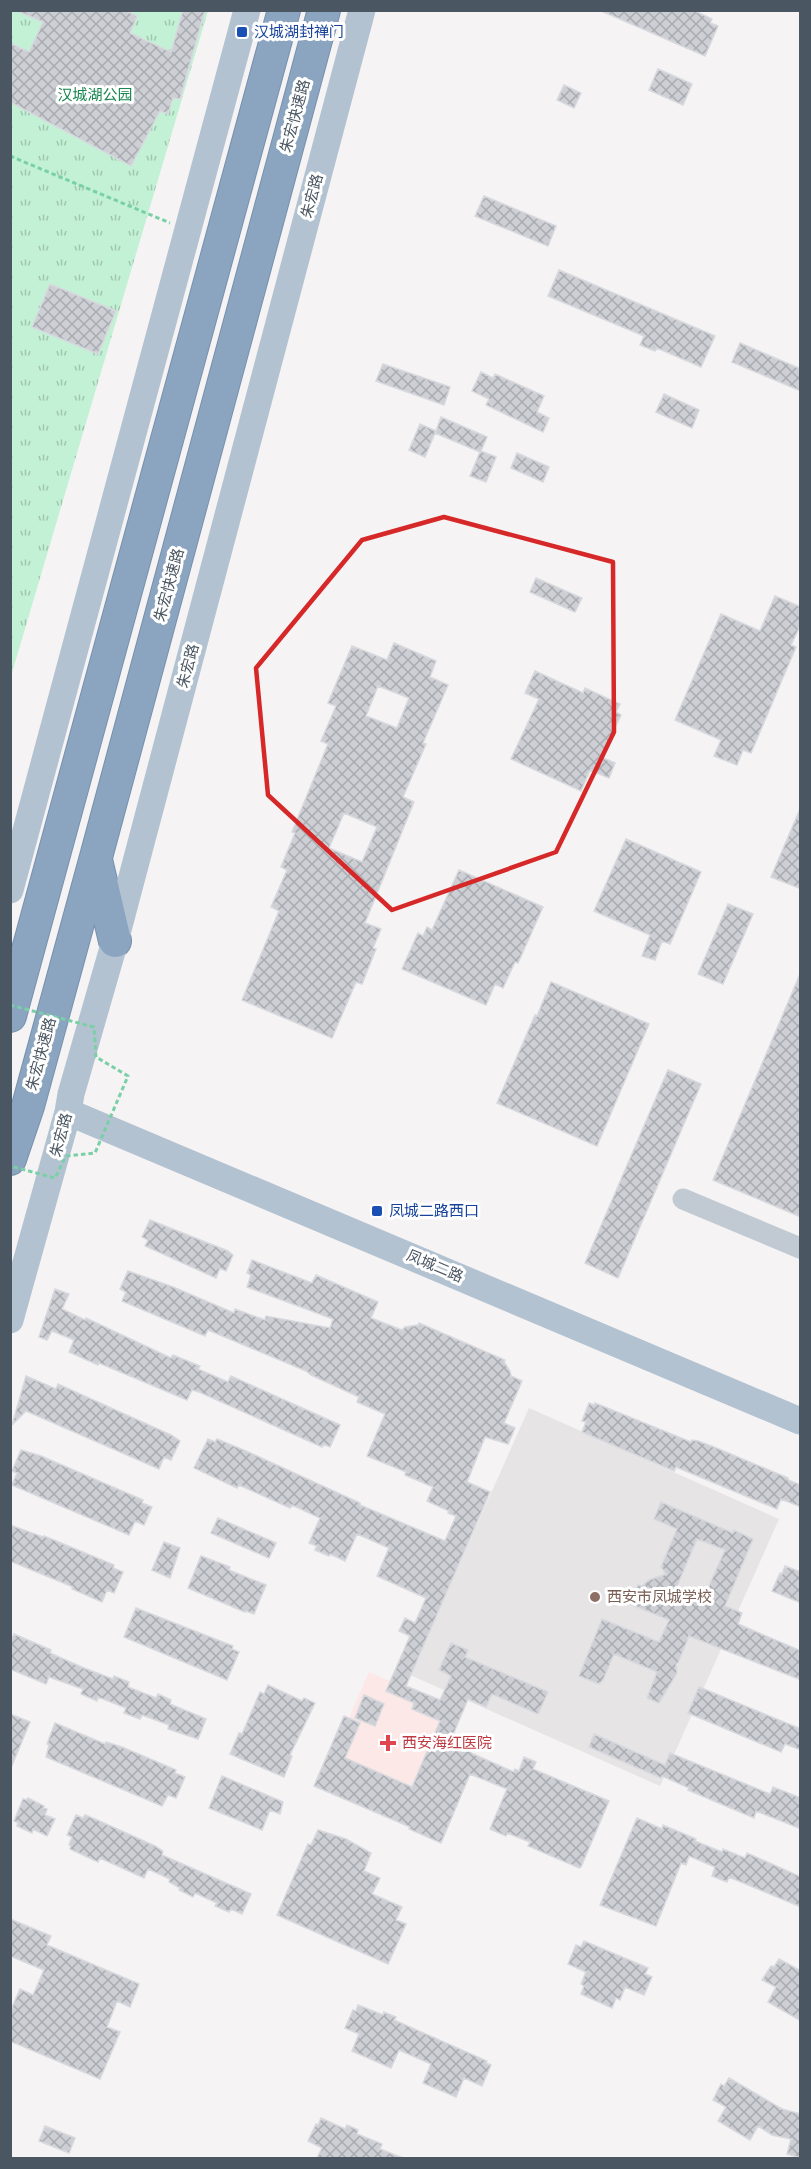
<svg xmlns="http://www.w3.org/2000/svg" width="811" height="2169" font-family="'Fira Sans','Noto Sans SC',sans-serif">
	<style>
		.education { fill: #e6e4e5 }
		.medical { fill: #fce8e6 }
		.park { fill: url(#park-tufts) }
		.building { fill: url(#building-cross-hatch); stroke: #d7d9de; stroke-width: 1.5; fill-rule: evenodd }
		.lines { fill: none; stroke-linecap: round; stroke-linejoin: round }
		.highway-casing { stroke: #7690ad; stroke-width: 34 }
		.path { stroke: #7ad0a6; stroke-width: 3; stroke-dasharray: 4.5 3; stroke-linecap: butt }
		.minor { stroke: #c1cad2; stroke-width: 21 }
		.major { stroke: #b3c2d1; stroke-width: 27 }
		.highway { stroke: #8ba5c1; stroke-width: 32 }
		.path-bridge { stroke: #7ad0a6; stroke-width: 3; stroke-dasharray: 4.5 3; stroke-linecap: butt }
		.marked { fill: none; stroke: #d62828; stroke-width: 4.5; stroke-linejoin: round }
		.transit-dot { fill: #1a4fb4; stroke: #fff; stroke-width: 2 }
		.education-dot { fill: #8d6e63; stroke: #fff; stroke-width: 2 }
		.health-dot { fill: #e0444e; stroke: #fff; stroke-width: 2 }
		.labels { text-anchor: middle; stroke-width: 6; stroke-linejoin: round; paint-order: stroke }
		.transit-label { font-size: 15px; fill: #164399; stroke: #fff; text-anchor: start }
		.park-label { font-size: 15px; fill: #17864f; stroke: #fff }
		.street-label { font-size: 15px; fill: #4a5661; stroke: #fff }
		.education-label { font-size: 15px; fill: #785e54; stroke: #fff; text-anchor: start }
		.health-label { font-size: 15px; fill: #be3a42; stroke: #fff; text-anchor: start }
	</style>
	<defs>
		<pattern id="park-tufts" width="24" height="20" patternUnits="userSpaceOnUse" patternTransform="scale(1.5)"><rect width="24" height="20" fill="#c3f1d5"/><path d="M3 7l-1-3M5 7V3M7 7l1-3M15 17l-1-3M17 17v-4M19 17l1-3" fill="none" stroke="#a0c6b0"/></pattern>
		<pattern id="building-cross-hatch" width="8" height="8" patternUnits="userSpaceOnUse" patternTransform="scale(1.5)"><rect width="8" height="8" fill="#cdcfd5"/><path d="M0 0l8 8M0 8l8-8" fill="none" stroke="#a8abb0"/></pattern>
	</defs>
	<rect width="100%" height="100%" fill="#f5f3f3"/>
	<path class="education" d="M529 1408 779 1519 660 1786 410 1675Z"/>
	<path class="medical" d="M369 1672 453 1708 407 1815 323 1778Z"/>
	<path class="park" d="M11 11H208L11 676Z"/>
	<path class="building" d="M15 10H125L137 16 130 33 171 52 183 10H205L180 99 173 98 168 114 160 111 131 166 10 102V43L29 52 43 22Z
		M599 10H693L712 19 710 23 718 26 705 56Z
		M658 69 692 84 683 105 649 90Z
		M564 85 581 93 574 108 557 100Z
		M484 196 556 226 548 246 475 216Z
		M559 270 715 336 701 367 657 348 655 351 640 345 644 336 548 296Z
		M50 284 116 311 98 354 32 327Z
		M740 343 801 369V391L732 362Z
		M383 364 450 387 444 405 376 381Z
		M481 372 493 378 495 374 544 396 537 412 549 418 543 432 486 405 489 399 472 391Z
		M664 394 699 410 692 428 656 412Z
		M441 417 487 437 481 451 496 457 486 482 470 476 480 452 435 433 425 457 409 450 420 424 436 431Z
		M517 453 549 467 543 482 511 468Z
		M536 578 582 598 575 612 530 592Z
		M775 596 801 607V624L791 645 796 647 751 753 743 750 737 765 714 756 721 740 675 720 721 614 760 631Z
		M394 643 436 661 430 677 448 685 423 743 426 744 403 797 414 802 365 923 381 929 373 948 376 949 362 984 356 982 332 1038 242 1000 279 911 271 907 287 870 281 867 295 833 292 832 328 744 321 741 336 706 328 703 352 646 387 660ZM378 686 409 698 397 728 366 716ZM344 813 377 827 362 862 329 848Z
		M535 671 583 693 585 688 620 704 616 712 621 715 601 757 615 763 609 778 590 770 581 791 511 759 539 699 525 693Z
		M800 809H801V889L771 877Z
		M626 839 701 872 670 944 662 941 655 960 642 956 650 935 594 911Z
		M459 870 543 907 518 963 515 962 503 988 495 984 486 1005 402 969 418 933 423 936 427 927 432 930Z
		M728 904 753 914 723 984 698 974Z
		M800 974H801V1217L713 1180Z
		M551 982 649 1024 597 1146 497 1103 535 1015 537 1016Z
		M668 1070 701 1084 618 1278 585 1263Z
		M150 1220 228 1251 233 1255 226 1271 220 1268 216 1278 145 1246 148 1240 142 1237Z
		M252 1260 312 1283 316 1275 378 1302 371 1318 402 1330 405 1327 418 1325 419 1323 505 1360 504 1362 510 1371 511 1376 522 1381 504 1423 515 1428 508 1444 485 1437 467 1482 490 1492 406 1686 440 1700 451 1676 439 1670 451 1643 468 1650 465 1657 548 1692 538 1714 492 1694 486 1707 468 1699 453 1735 475 1744 471 1753 514 1772 515 1769 519 1771 524 1757 536 1762 533 1769 609 1801 581 1867 579 1868 528 1846 530 1842 507 1833 506 1836 490 1829 507 1789 470 1774 441 1843 409 1829 410 1827 314 1786 344 1716 360 1723 345 1758 412 1787 440 1721 412 1709 414 1703 386 1691 410 1636 399 1631 405 1618 415 1623 426 1598 377 1576 389 1548 357 1534 345 1561 330 1554 329 1556 315 1550 317 1546 309 1543 320 1518 292 1505 290 1508 239 1485 237 1488 194 1468 208 1439 215 1442 217 1439 246 1451 360 1503V1505L445 1541 456 1516 448 1513 449 1511 427 1501 433 1487 405 1475 406 1472 367 1456 385 1414 357 1402 359 1397 311 1375 306 1371 208 1330 205 1336 122 1301 126 1292 120 1289 128 1271 173 1287 234 1313 235 1309 265 1320 266 1316 330 1328 333 1319 247 1287 251 1275 247 1273Z
		M55 1289 69 1294 62 1309 85 1320 86 1318 171 1358 173 1355 200 1366 198 1369 228 1382 231 1376 340 1425 330 1447 324 1444 322 1447 199 1392 192 1390 187 1400 99 1363 98 1365 69 1352 74 1340 52 1331 47 1340 39 1337Z
		M26 1376 56 1389 58 1384 171 1435 180 1441 171 1460 164 1457 159 1469 26 1411 12 1425Z
		M589 1403 594 1405 595 1403 691 1442 692 1440 698 1441 714 1447 788 1478V1480L801 1485V1507L781 1499 777 1509 676 1467 674 1471 582 1432 586 1422 582 1421Z
		M21 1450 41 1456 143 1500 142 1503 152 1507 144 1525 135 1521 129 1535 12 1485 17 1473 12 1471Z
		M661 1502 733 1533 734 1530 753 1539 725 1606 742 1613 738 1624 801 1651V1680L689 1636 678 1663 676 1664 677 1673 659 1703 647 1698 657 1672 614 1654 603 1680 599 1684 579 1676 602 1619 659 1642 669 1620 630 1604 638 1585 642 1586 649 1580 666 1574 661 1567 677 1529 654 1519ZM697 1539 725 1550 704 1597 677 1586Z
		M218 1518 276 1543 269 1558 211 1533Z
		M10 1525 43 1537 44 1536 114 1565 113 1568 123 1572 114 1593 107 1590 102 1602 72 1589 73 1587 10 1561Z
		M164 1542 180 1548 170 1578 152 1570Z
		M201 1556 230 1567 229 1570 266 1585 254 1614 246 1611 245 1612 188 1588Z
		M785 1566 801 1572V1603L772 1591 780 1573 782 1574Z
		M136 1608 233 1646 232 1649 239 1652 227 1680 124 1637Z
		M14 1634 51 1650 50 1653 84 1668 113 1679 114 1676 129 1682 128 1687 156 1698 158 1694 171 1700 170 1704 206 1719 198 1739 168 1729 169 1725 142 1715 140 1719 124 1713 126 1708 98 1697 97 1701 81 1694 83 1689 49 1677 46 1684 10 1669V1644Z
		M268 1685 302 1701 304 1698 315 1703 290 1755 292 1756 284 1777 230 1754 239 1733 242 1734 260 1692 264 1694Z
		M699 1687 801 1729V1750L785 1744 781 1752 688 1713Z
		M364 1695 384 1704 375 1726 355 1718Z
		M10 1714 30 1722 11 1768H10Z
		M55 1723 105 1744 106 1742 122 1747 176 1770 175 1773 185 1777 176 1798 168 1795 162 1806 46 1757 49 1745 47 1744Z
		M594 1734 665 1765 670 1753 770 1794 773 1787 801 1798V1829L756 1811 754 1818 688 1790 689 1788 662 1776 661 1778 589 1747Z
		M222 1776 283 1802 280 1814 270 1810 262 1830 209 1808Z
		M28 1798 44 1806 43 1808 47 1809 45 1815 55 1819 47 1836 33 1829 32 1833 17 1826 18 1823 14 1821 23 1799 27 1800Z
		M76 1815 83 1818 85 1815 95 1819 155 1846 163 1851 162 1855 251 1894 242 1914 231 1909 229 1912 215 1906 217 1903 195 1893 193 1897 179 1890 180 1888 169 1882 170 1879 148 1869 144 1878 100 1858 98 1862 70 1849 71 1846 69 1845 72 1837 67 1835Z
		M637 1818 662 1829 663 1825 696 1839 695 1841 722 1852 723 1849 745 1858 747 1853 801 1877V1907L729 1877 727 1882 712 1876 715 1867 689 1856 686 1865 681 1863 656 1926 600 1905Z
		M318 1830 346 1839 371 1853 364 1871 380 1878 372 1894 402 1907 396 1920 406 1924 388 1964 277 1915 308 1844 311 1845Z
		M10 1919 51 1936 47 1945 139 1984 130 2007 117 2001 107 2027 120 2032 100 2079 10 2041V2012L20 1989 33 1995 44 1970 10 1956Z
		M584 1941 648 1968 645 1974 652 1977 644 1995 625 1987 620 2000 616 1998 612 2008 581 1994 584 1986 581 1984 586 1972 568 1964 576 1945 581 1947Z
		M779 1959 801 1971V2021L768 2002 776 1987 762 1980 771 1966 774 1967Z
		M358 2005 383 2015 384 2012 396 2017 394 2020 487 2061 486 2063 491 2065 482 2086 464 2078 456 2097 423 2083 431 2064 399 2050 391 2068 352 2051 359 2034 345 2028 353 2010 356 2011Z
		M729 2078 782 2109 801 2114V2158L787 2154 791 2139 772 2135 758 2126 750 2140 718 2121 726 2107 713 2100 721 2084 724 2086Z
		M321 2118 345 2129 347 2125 358 2130 357 2134 382 2144 380 2149 403 2158H317L322 2148 308 2141 316 2124 318 2125Z
		M45 2126 75 2138 69 2153 39 2141Z"/>
	<g class="lines">
		<g class="highway-casing">
			<path id="highway" d="M96 860 115 941
				M10 1016 284 10
				M10 1159 28 1106 96 857 324 10"/>
		</g>
		<path class="path" d="M10 156 170 223"/>
		<path class="minor" d="M683 1199 800 1248"/>
		<path class="major" d="M10 890 247 10
			M68 1112 800 1421
			M10 1320 68 1112 71 1094 115 941 362 10"/>
		<use href="#highway" class="highway"/>
		<path class="path-bridge" d="M10 1005 94 1027 96 1057 128 1076 95 1153 66 1156 55 1178 10 1166"/>
	</g>
	<path class="marked" d="M444 517 613 562 614 732 556 852 392 910 268 795 256 668 362 540Z"/>
	<g class="transit-dot">
		<rect x="236" y="26" width="12" height="12" rx="3"/>
		<rect x="371" y="1205" width="12" height="12" rx="3"/>
	</g>
	<circle class="education-dot" cx="595" cy="1597" r="6"/>
	<path class="health-dot" d="M385 1734h6v6h6v6h-6v6h-6v-6h-6v-6h6z"/>
	<g class="labels">
		<g class="transit-label">
			<text x="254" y="37">汉城湖封禅门</text>
			<text x="389" y="1216">凤城二路西口</text>
		</g>
		<g class="park-label">
			<text x="95" y="100">汉城湖公园</text>
		</g>
		<g class="street-label">
			<text transform="translate(295 116) rotate(-75)" y="5">朱宏快速路</text>
			<text transform="translate(312 196) rotate(-75)" y="5">朱宏路</text>
			<text transform="translate(169 585) rotate(-75)" y="5">朱宏快速路</text>
			<text transform="translate(188 666) rotate(-75)" y="5">朱宏路</text>
			<text transform="translate(41 1054) rotate(-75)" y="5">朱宏快速路</text>
			<text transform="translate(61 1135) rotate(-75)" y="5">朱宏路</text>
			<text transform="translate(435 1266) rotate(23)" y="5">凤城二路</text>
		</g>
		<g class="education-label">
			<text x="607" y="1602">西安市凤城学校</text>
		</g>
		<g class="health-label">
			<text x="402" y="1748">西安海红医院</text>
		</g>
	</g>
	<rect width="811" height="2169" fill="none" stroke="#4a5661" stroke-width="24"/>
</svg>
